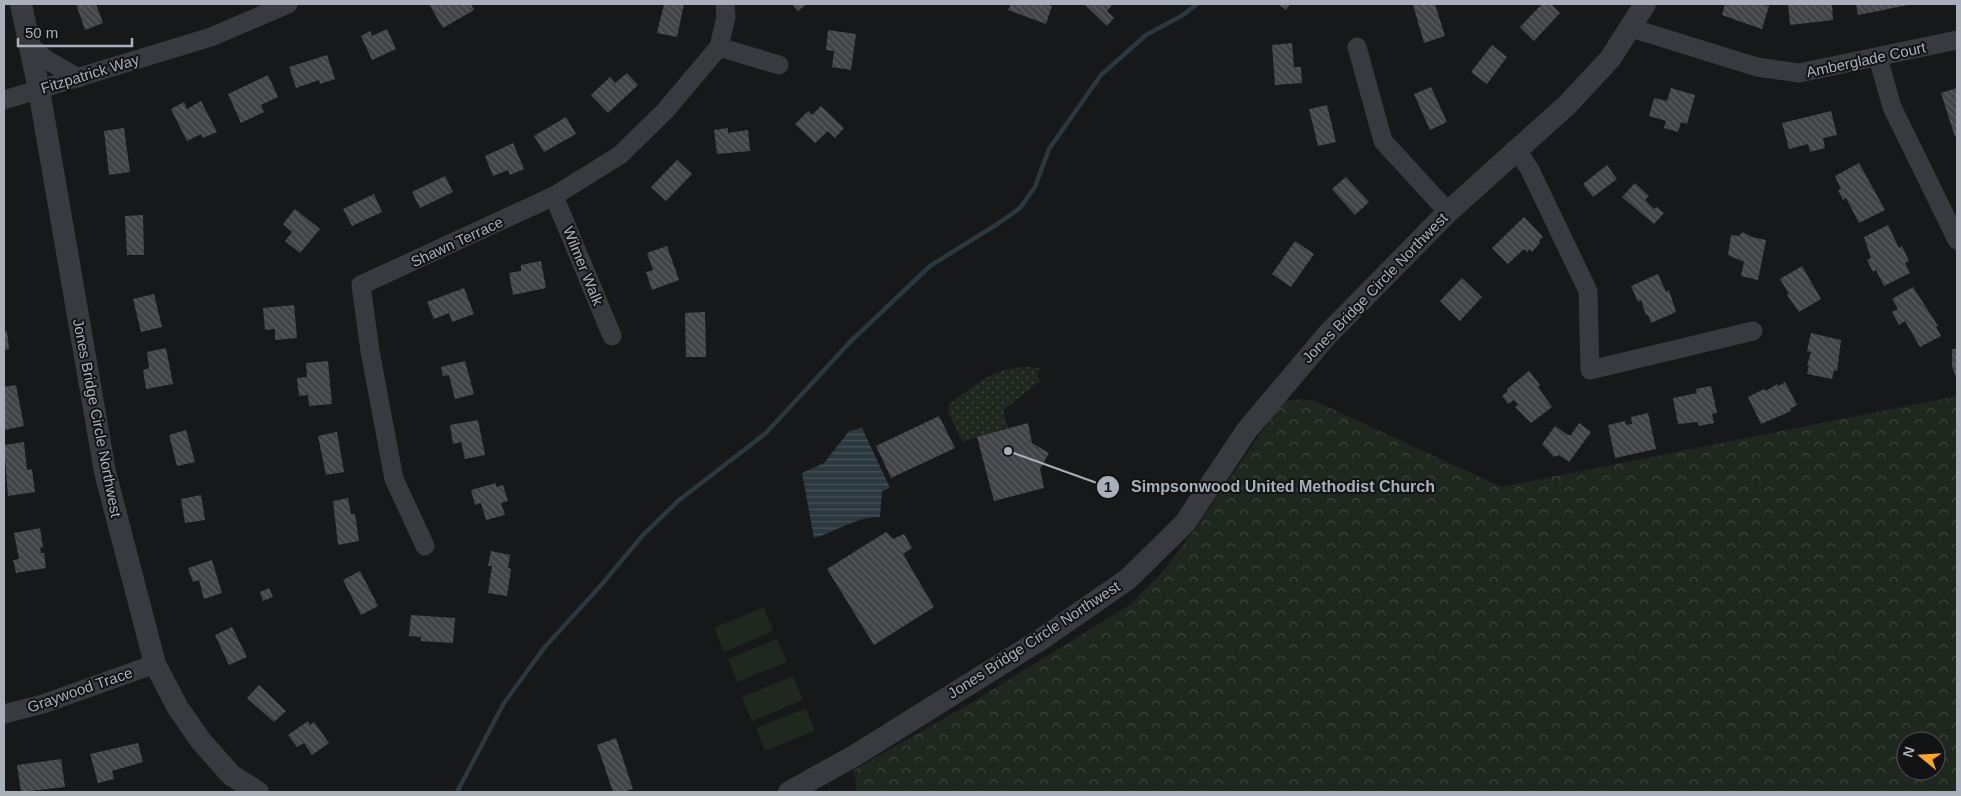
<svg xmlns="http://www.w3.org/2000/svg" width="1961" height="796" font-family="Helvetica,sans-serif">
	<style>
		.grass { fill: #1f281f }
		.forest { fill: url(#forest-crowns); fill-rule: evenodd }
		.park { fill: url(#park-dots) }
		.water { fill: url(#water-rules) }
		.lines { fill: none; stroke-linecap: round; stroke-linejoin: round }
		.stream { stroke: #2c383f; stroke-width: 4.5 }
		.building { fill: url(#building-back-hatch) }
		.minor { stroke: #383a3f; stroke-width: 19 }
		.tertiary { stroke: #383a3f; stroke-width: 22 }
		.labels { text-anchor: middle; stroke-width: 4; stroke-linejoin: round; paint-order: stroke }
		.street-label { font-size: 15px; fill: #a9b0ba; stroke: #121315 }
		.leader { fill: none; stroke: #a9b0ba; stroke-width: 2 }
		.callout-dot { fill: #a9b0ba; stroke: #121315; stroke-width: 2 }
		.mark-label { font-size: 15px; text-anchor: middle; font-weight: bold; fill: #111 }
		.callout-label { font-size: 16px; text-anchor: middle; font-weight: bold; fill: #a9b0ba; stroke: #121315; stroke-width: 4; stroke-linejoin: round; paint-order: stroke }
	</style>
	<defs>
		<pattern id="forest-crowns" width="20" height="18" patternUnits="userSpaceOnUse" patternTransform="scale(1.25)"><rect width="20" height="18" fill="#1f281f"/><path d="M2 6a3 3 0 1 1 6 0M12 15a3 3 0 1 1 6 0" fill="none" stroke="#3d453d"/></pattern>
		<pattern id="park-dots" width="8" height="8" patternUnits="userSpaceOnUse" patternTransform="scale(1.25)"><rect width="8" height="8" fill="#1f281f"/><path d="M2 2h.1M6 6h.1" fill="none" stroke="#3d453d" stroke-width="1.8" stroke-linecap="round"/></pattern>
		<pattern id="water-rules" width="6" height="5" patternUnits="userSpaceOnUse" patternTransform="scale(1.25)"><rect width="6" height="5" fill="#2c383f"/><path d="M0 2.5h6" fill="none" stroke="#485259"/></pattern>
		<pattern id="building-back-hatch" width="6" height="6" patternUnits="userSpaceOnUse" patternTransform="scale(1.25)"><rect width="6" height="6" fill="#414347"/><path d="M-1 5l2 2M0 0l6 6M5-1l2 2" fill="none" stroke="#5a5c5f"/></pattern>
	</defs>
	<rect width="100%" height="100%" fill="#17181a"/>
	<path class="grass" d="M764 607 773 631 724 652 714 628Z
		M777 639 787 662 737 682 728 659Z
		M793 676 803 700 752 721 742 697Z
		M806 708 815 731 765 751 756 728Z"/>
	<path class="forest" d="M1957 396V792H857L854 770 971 703 1131 604 1160 575 1196 528 1282 402 1301 399 1315 401 1501 487ZM1906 741H1936V771H1906Z"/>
	<path class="park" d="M1025 367 1040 368 1037 377 1041 381 1003 410 1008 428 962 442 948 411 949 404C977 385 990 369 1025 367Z"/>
	<path class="water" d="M862 428 890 488 882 491 880 517C858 516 836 532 814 538L802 473 824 463 849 431Z"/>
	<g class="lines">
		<path class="stream" d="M457 792 504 703 544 648 602 584 643 535 678 501 766 433 850 342 930 266 999 223 1020 208 1035 187 1049 149 1101 75 1146 35 1183 15 1197 4"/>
	</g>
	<path class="building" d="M76 4H96L103 23 85 30Z
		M429 4H471L474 10 443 28Z
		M664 4H684L677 37 657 33Z
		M792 4H807L798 11Z
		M1011 4H1045L1052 6 1046 24 1008 10Z
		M1084 4H1113L1107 11 1114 18 1107 26Z
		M1278 4H1290L1286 10Z
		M1435 4 1445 36 1424 43 1413 5Z
		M1542 4H1551L1560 13 1534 41 1520 27Z
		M1725 4H1761L1769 6 1762 29 1722 15Z
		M1788 4H1832L1833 20 1790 25Z
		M1856 4H1908V5L1858 15Z
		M387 29 396 49 372 60 361 36 370 31 372 36Z
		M828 30 856 34 851 70 832 67 834 51 826 50Z
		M1292 43 1294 67H1301L1302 83 1275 85 1272 45Z
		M1492 45 1507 57 1487 84 1471 72Z
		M327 55 335 79 320 84 319 80 296 88 289 67Z
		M627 73 638 85 608 113 591 95 610 77 615 83Z
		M268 75 278 97 261 105 264 112 241 123 228 94Z
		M1431 87 1447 122 1430 130 1414 94Z
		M1671 88 1695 95 1687 124 1681 122 1678 132 1664 128 1666 121 1649 116 1654 98 1667 101Z
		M1957 88V136L1955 137 1941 93Z
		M201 101 217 132 203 138 201 134 187 141 171 109 184 102 187 109Z
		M1327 105 1336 142 1318 146 1309 109Z
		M821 106 844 128 835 138 828 131 815 143 795 124 808 111 812 115Z
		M1831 111 1837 135 1823 138 1825 148 1810 152 1808 144 1789 149 1782 123Z
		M566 117 576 134 544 152 534 136Z
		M124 128 130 172 109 175 104 131Z
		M728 128V133L748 130 750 151 717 154 714 130Z
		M513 143 524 169 510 175 508 170 493 176 485 156Z
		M677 160 692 174 666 201 651 187Z
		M1859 163 1885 210 1859 223 1846 198 1843 200 1838 190 1841 189 1835 176Z
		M1607 165 1617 179 1593 197 1583 184Z
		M445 176 453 192 420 208 412 192Z
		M1346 177 1369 202 1355 215 1332 189Z
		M1635 183 1649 196 1645 200 1654 209 1657 207 1664 213 1654 224 1622 197Z
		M374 194 382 212 352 226 343 209Z
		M295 209 320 229 300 253 285 241 292 232 283 224Z
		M143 215 144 255H127L125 216Z
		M1524 217 1543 237 1539 241 1540 243 1532 252 1530 249 1527 252 1524 249 1508 264 1492 248Z
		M1888 225 1899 248 1902 246 1909 261 1905 263 1910 273 1884 286 1876 270 1873 272 1867 260 1871 258 1864 237Z
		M1743 232 1752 237 1766 240 1758 280 1741 276 1744 262 1728 255 1731 235 1739 236Z
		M1295 241 1314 254 1291 287 1272 274Z
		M667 246 679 280 652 290 646 272 653 270 647 253Z
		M541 261 546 288 513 295 509 273 521 271V265Z
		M1802 266 1821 299 1799 312 1787 295 1789 294 1780 279Z
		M1658 274 1666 292 1669 290 1676 312 1651 323 1648 315H1646L1641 300 1638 302 1631 286Z
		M1462 278 1482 297 1460 321 1440 301Z
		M1913 287 1938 326 1936 327 1941 336 1920 347 1905 321 1899 325 1892 312 1898 309 1892 299Z
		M464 288 474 314 452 322 449 313 434 319 427 302Z
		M154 294 162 327 141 332 133 299Z
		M294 305 297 338 275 340V329L265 330 263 308Z
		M705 312 706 357H686L685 313Z
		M7 331 9 349 4 350V332Z
		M1811 333 1841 340 1837 371 1834 370 1832 379 1807 374 1809 366H1807L1811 352 1807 351Z
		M166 348 173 384 146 389 143 370 149 368 147 352Z
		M1952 349H1957V379L1952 367Z
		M328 361 332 404 309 406 308 395 299 396 297 378 307 377 306 363Z
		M465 361 474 394 455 399 449 375 443 376 441 367Z
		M1529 371 1540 385 1538 387 1552 407 1531 423 1515 407 1518 405 1514 400 1508 404 1502 396 1508 391 1507 389Z
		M1785 382 1797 405 1790 409 1791 411 1761 424 1748 397 1764 389 1766 391 1777 384 1779 386Z
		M16 385 24 426 4 430V387Z
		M1711 386 1717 413 1712 414 1714 423 1699 426 1698 422 1678 424 1673 398 1697 393 1696 389Z
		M1648 413 1656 449 1615 458 1608 425 1625 421 1626 425 1632 424 1631 417Z
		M939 416 955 448 891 478 876 446Z
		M478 420 485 455 465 459 461 442 453 444 450 425Z
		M1028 423 1032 443 1049 453 1040 469 1044 488 994 501 977 437Z
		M1579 423 1591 432 1569 462 1559 455 1554 457 1542 444 1555 426 1568 435H1571Z
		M186 430 195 462 177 466 169 435Z
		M337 432 344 472 326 475 318 436Z
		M24 442 27 470 32 469 35 492 8 496 4 445Z
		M496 483V487L503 485 508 501 501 503 505 515 486 520 481 503 475 505 471 490Z
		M201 495 205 520 185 523 181 499Z
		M348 498 351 514H355L359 541 338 545 333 501Z
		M40 528 43 547 40 548 41 553H44L46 568 16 573 13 560 19 559 14 533Z
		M886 532 893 539 904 534 912 548 903 554 934 607 874 645 827 569Z
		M491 551 510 555 508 568 511 569 507 596 488 593 492 566H488Z
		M212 560 222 593 204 599 199 580 193 582 188 568Z
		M360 571 378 606 361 615 343 580Z
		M269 588 273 597 263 601 260 592Z
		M411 615 455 618 453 643 421 641V637L409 636Z
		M232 627 247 657 229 665 215 635Z
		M259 685 286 711 274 722 247 698Z
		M308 721 310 725 314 722 329 743 312 755 304 743 297 747 288 735Z
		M616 738 633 789 623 792H613L597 745Z
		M138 743 143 762 112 771 114 779 98 783 90 754Z
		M61 759 65 787 21 792 17 765Z"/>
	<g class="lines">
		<path class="minor" d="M1631 28 1757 67 1799 73 1957 40
			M31 47 47 60 78 78
			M719 47 779 65
			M1357 47 1383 141 1448 212
			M1878 58 1892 107 1957 240
			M4 100 211 37 288 4
			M1514 150 1523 159 1530 170 1588 291 1590 370 1753 331
			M554 196 612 336
			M425 546 394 479 370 351 361 285 554 196 620 155 665 111 719 47 726 17 725 4
			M4 714 43 704 155 664"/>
		<path class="tertiary" d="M21 4 39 90 105 472 155 664 178 708 201 741 231 775 258 792
			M789 792 854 756 1043 638 1128 579 1185 523 1247 430 1328 334 1448 212 1567 105 1610 59 1645 4"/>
	</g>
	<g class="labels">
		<g class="street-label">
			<text transform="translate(1866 60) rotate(-12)" y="5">Amberglade Court</text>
			<text transform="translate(90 74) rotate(-17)" y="5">Fitzpatrick Way</text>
			<text transform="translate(457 242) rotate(-25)" y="5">Shawn Terrace</text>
			<text transform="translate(583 266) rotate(68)" y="5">Wilmer Walk</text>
			<text transform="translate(1375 288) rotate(-46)" y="5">Jones Bridge Circle Northwest</text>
			<text transform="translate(97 418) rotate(79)" y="5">Jones Bridge Circle Northwest</text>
			<text transform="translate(1034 640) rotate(-33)" y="5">Jones Bridge Circle Northwest</text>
			<text transform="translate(80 690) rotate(-19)" y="5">Graywood Trace</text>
		</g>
	</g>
	<path class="leader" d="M1008 451L1108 487"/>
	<g class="callout-dot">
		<circle cx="1008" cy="451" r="5"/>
		<circle cx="1108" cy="487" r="12"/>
	</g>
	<g class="mark-label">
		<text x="1108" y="492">1</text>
	</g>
	<g class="callout-label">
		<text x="1283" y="492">Simpsonwood United Methodist Church</text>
	</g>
	<rect width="1961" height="796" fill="none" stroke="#a9b0ba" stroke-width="10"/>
	<g transform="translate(1921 756) rotate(288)"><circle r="24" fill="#121315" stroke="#4e5257"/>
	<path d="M0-4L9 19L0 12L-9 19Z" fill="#fea52b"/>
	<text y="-8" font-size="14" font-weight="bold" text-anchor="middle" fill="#a9b0ba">N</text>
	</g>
	<path d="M18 38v8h114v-8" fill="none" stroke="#a9b0ba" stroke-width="2.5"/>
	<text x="25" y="38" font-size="15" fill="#a9b0ba" stroke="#121315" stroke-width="4" paint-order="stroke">50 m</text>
</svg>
